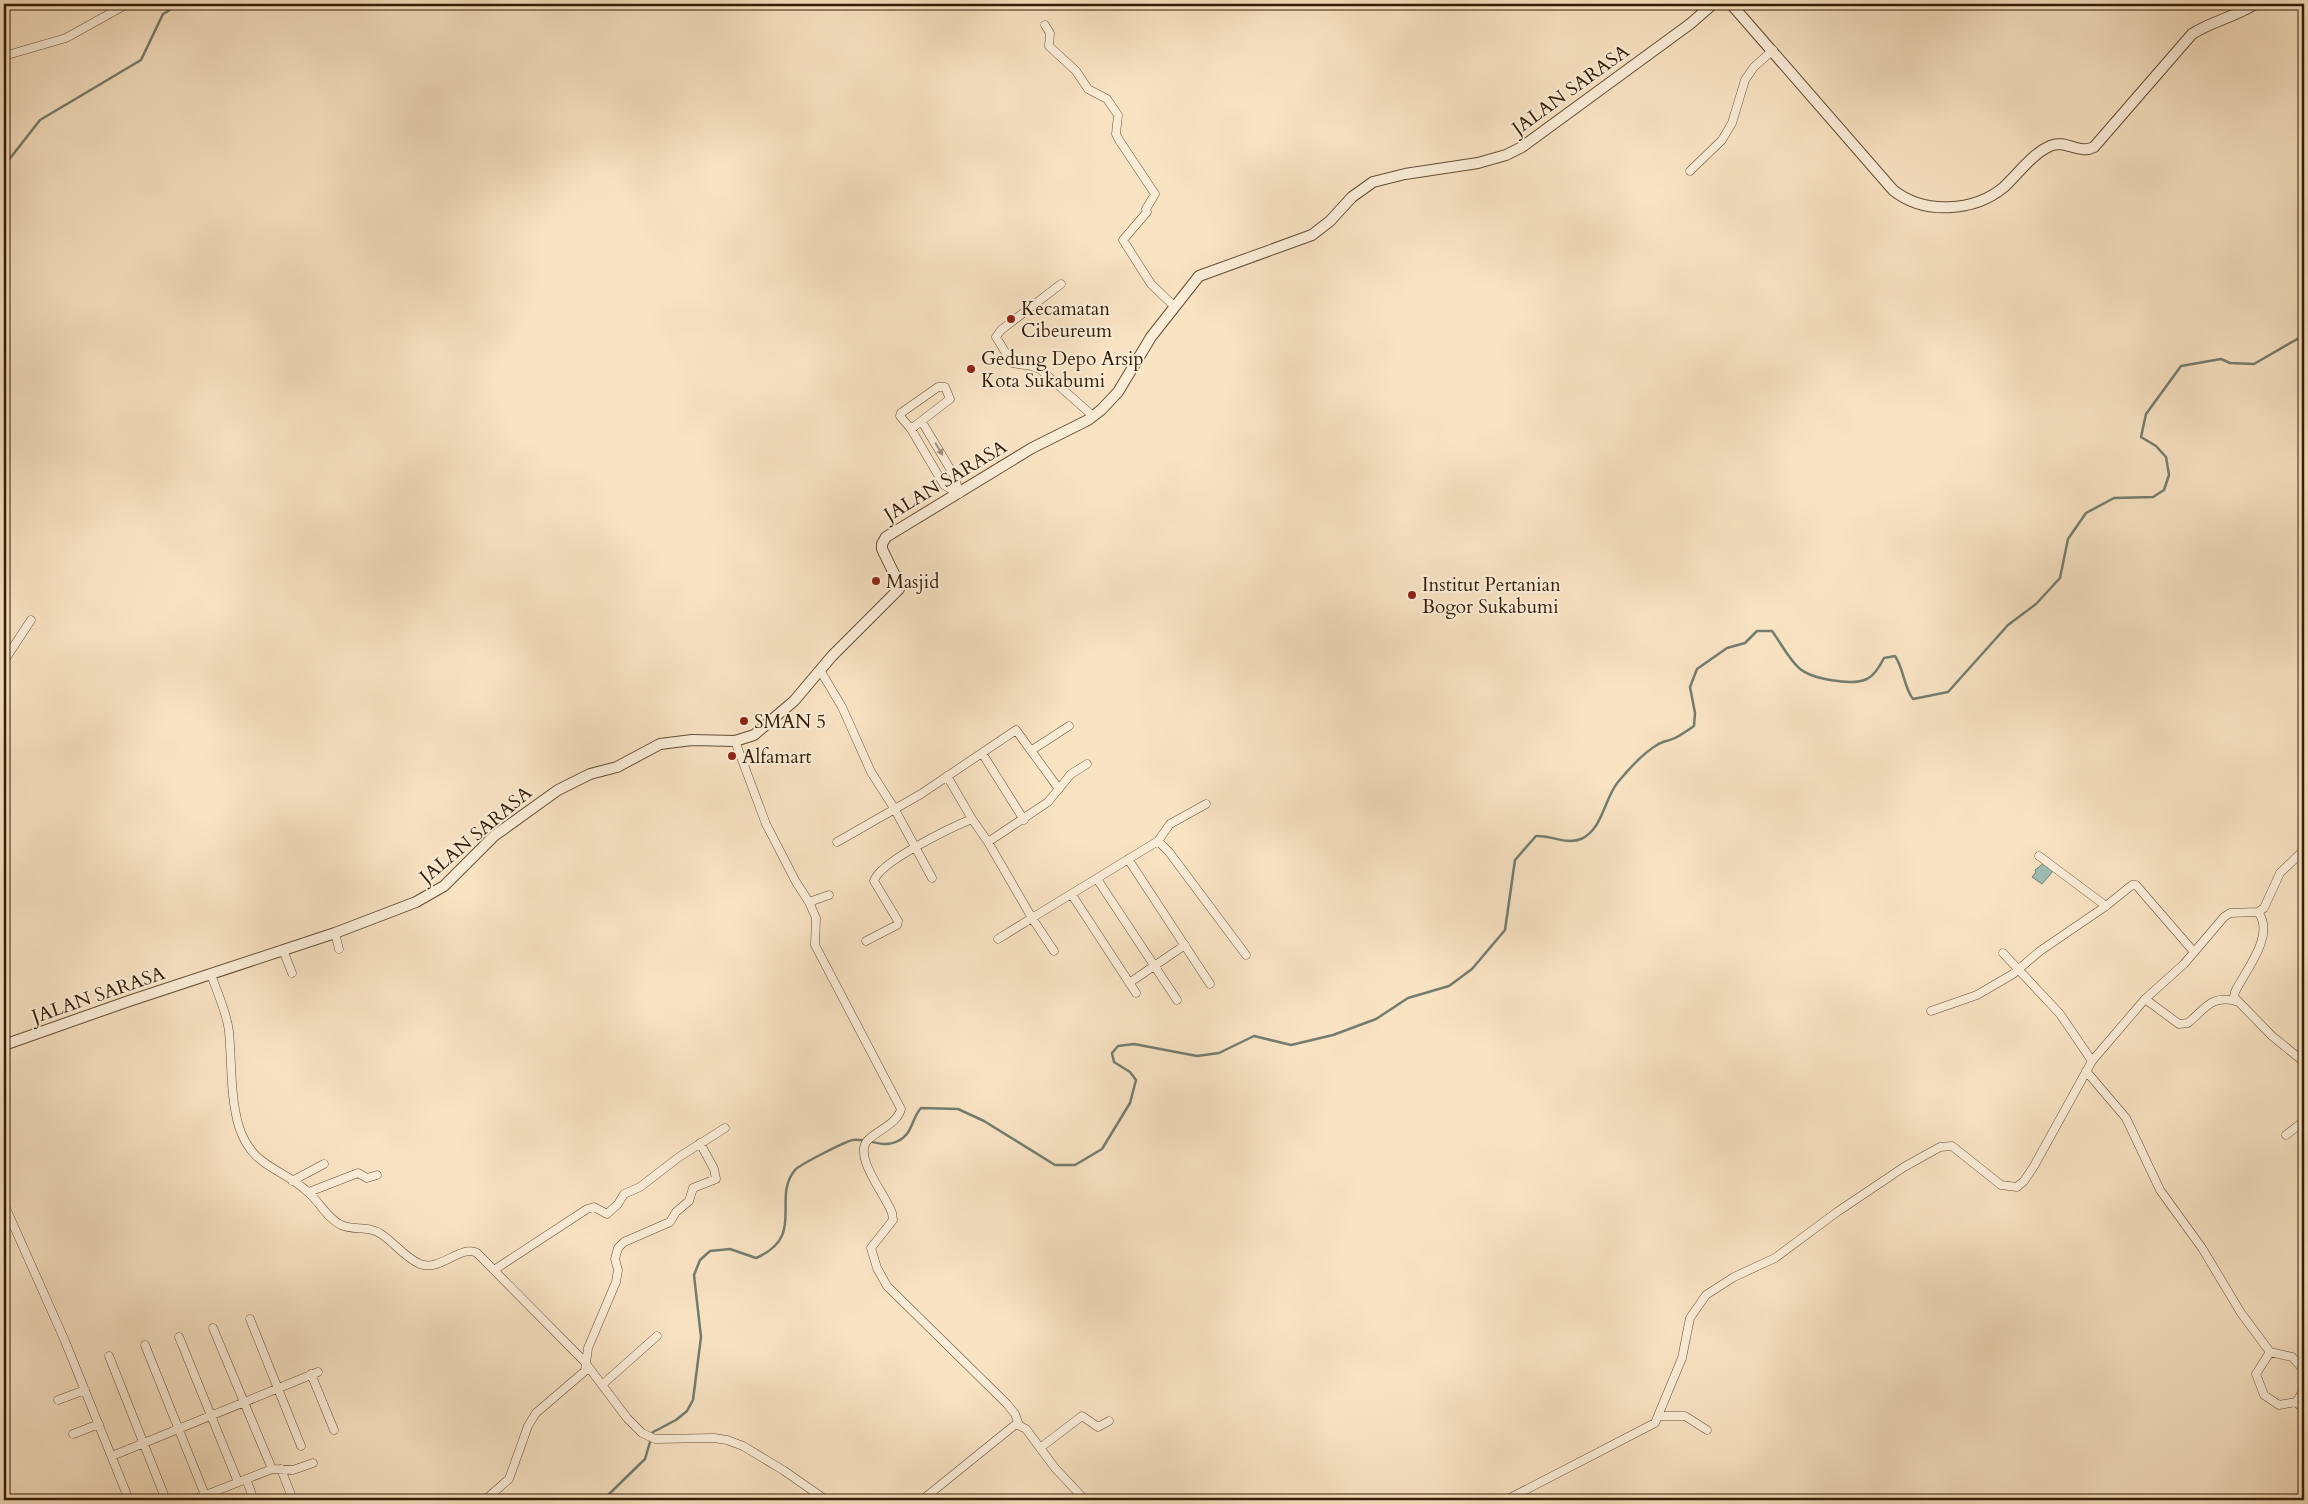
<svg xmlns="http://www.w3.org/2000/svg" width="2308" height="1504" font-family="Cardo,serif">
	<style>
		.water { fill: #9dbeb5; stroke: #737d6f }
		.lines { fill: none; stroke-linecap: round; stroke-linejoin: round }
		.stream { stroke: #737d6f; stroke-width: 2.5 }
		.minor-casing { stroke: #644e34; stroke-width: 9 }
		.tertiary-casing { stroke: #644e34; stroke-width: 12 }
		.minor { stroke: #faedd8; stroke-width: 8 }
		.tertiary { stroke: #faedd8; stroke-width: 10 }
		.oneway { fill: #a08f79 }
		.poi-dot { fill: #8f2418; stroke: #faedd8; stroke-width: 2 }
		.labels { text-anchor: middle; stroke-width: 4; stroke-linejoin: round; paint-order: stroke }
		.street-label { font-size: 19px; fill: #331c05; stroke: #faedd8 }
		.poi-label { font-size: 19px; fill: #331c05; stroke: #faedd8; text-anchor: start }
	</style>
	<rect width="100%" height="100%" fill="#f8e3c3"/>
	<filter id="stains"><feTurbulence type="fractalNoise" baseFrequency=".004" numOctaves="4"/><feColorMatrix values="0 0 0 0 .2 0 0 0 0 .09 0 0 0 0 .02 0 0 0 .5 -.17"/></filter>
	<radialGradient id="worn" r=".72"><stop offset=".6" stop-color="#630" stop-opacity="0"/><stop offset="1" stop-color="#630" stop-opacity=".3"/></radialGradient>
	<path class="water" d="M2045 862 2054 870 2042 884 2032 877 2036 872 2035 870Z"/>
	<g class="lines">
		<path class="stream" d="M4 166 40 120 141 60 163 14 180 4
			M596 1500 607 1496 645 1459 653 1432 676 1420 687 1411 693 1400 701 1337 694 1275 700 1260 710 1251 730 1249 756 1258C807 1236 771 1199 795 1170 799 1165 846 1141 853 1140 868 1138 883 1149 898 1141 913 1134 911 1119 921 1108L958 1109 984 1121 1055 1165H1075L1102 1149 1130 1103 1136 1080 1130 1072 1114 1062 1112 1053 1118 1046 1134 1044 1197 1056 1219 1053 1254 1036 1291 1045 1333 1035 1376 1019 1408 998 1449 986 1472 969 1505 930 1515 860 1536 836C1550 835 1567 845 1581 839 1603 829 1604 799 1618 782 1628 770 1643 753 1657 745 1662 741 1669 741 1675 738 1681 735 1688 730 1694 726L1695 713 1690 687 1697 669 1727 648 1745 643 1757 631H1772C1781 643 1788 658 1799 668 1811 679 1852 686 1867 679 1875 675 1880 666 1884 658L1895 656C1904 669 1904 688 1913 699L1948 692 2008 625 2036 604 2060 578 2068 539 2086 513 2114 498 2153 497 2164 490 2169 475 2166 457 2156 446 2141 437 2146 414 2181 366 2221 359 2230 363 2254 364 2304 335"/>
		<g class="minor-casing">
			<path id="minor" d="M1045 25 1050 33 1049 46 1076 71 1088 89 1107 99 1118 115 1116 134 1119 140 1155 194 1146 209 1147 212 1123 240 1151 284 1174 306
				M4 56 66 38 127 4
				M1690 171 1722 140 1732 123 1745 80 1754 67 1773 50
				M1061 284 1001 330 996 337 1012 363 1032 366 1041 370 1093 416
				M938 387H945L950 399 911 429 900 416 901 413Z
				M922 422 955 477 959 494
				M911 429 944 485 959 494
				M4 661 31 620
				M820 670 842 707 871 772 894 808 932 878
				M735 741 766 824 796 882 809 902 829 895
				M1032 750 1069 726
				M982 753 1024 820
				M947 776 972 819
				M1158 841 1169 852 1246 955
				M837 842 921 794 1016 730 1059 789
				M988 842 1048 802 1071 774 1087 764
				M2039 856 2106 906
				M1128 859 1210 984
				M1097 879 1177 1000
				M1072 895 1136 993
				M809 902 816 918 815 945 901 1109C897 1124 878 1130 868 1140 852 1156 886 1195 892 1213L893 1220 871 1248 877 1268 887 1286 1007 1404 1015 1414 1019 1425
				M2258 912C2276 935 2245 971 2235 992L2234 997 2272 1036 2304 1062
				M335 933 339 949
				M998 939 1032 918 1054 951
				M866 941 897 925 898 921 874 881C879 862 952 827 972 819L988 842 1032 918 1158 841 1170 824 1206 804
				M283 950 292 973
				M2003 953 2060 1014 2092 1061
				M211 974C217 993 227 1012 229 1032 232 1064 230 1096 239 1127 253 1169 282 1167 309 1193 320 1203 328 1219 341 1225 355 1231 367 1225 381 1234 394 1242 405 1258 420 1264 440 1272 461 1244 477 1253L584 1361 627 1418 642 1433 655 1439 714 1438 727 1440 743 1446 783 1470 826 1500
				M1129 983 1185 945
				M2145 999 2179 1024 2188 1023C2206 1008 2211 995 2236 1001
				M1931 1011 1977 995 2013 974 2040 951 2106 906 2132 885H2136L2194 952
				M2086 1071 2126 1118 2160 1190 2202 1248 2241 1313 2270 1352
				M2286 1135 2304 1121
				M292 1181 324 1164
				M309 1192 358 1173 367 1178 377 1175
				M4 1204 65 1341 129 1500
				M494 1270 587 1209 594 1207 607 1214 618 1204 624 1194 640 1187 679 1157 725 1128
				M250 1319 301 1446
				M213 1328 272 1469
				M179 1337 238 1482
				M145 1345 205 1495
				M109 1356 166 1500
				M2304 1370 2292 1357 2270 1352 2256 1374 2264 1395 2279 1405 2296 1402 2304 1390
				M311 1374 334 1430
				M603 1384 657 1336
				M58 1400 85 1390
				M2296 1402 2304 1409
				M1659 1416H1685L1707 1430
				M73 1434 99 1424
				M1040 1448 1082 1416 1098 1427 1109 1421
				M112 1456 318 1372
				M281 1469 293 1500
				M246 1479 254 1500
				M193 1500 272 1469 293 1470 313 1463
				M485 1500 509 1479 528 1426 536 1413 585 1371 588 1348 616 1282 618 1270 615 1259 618 1248 624 1242 670 1222 676 1212 689 1201 693 1188 716 1179 714 1169 700 1143
				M922 1500 1016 1424 1026 1429 1055 1468 1085 1500
				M1506 1500 1655 1423 1682 1358 1690 1318 1706 1295 1734 1277 1775 1258 1837 1212 1904 1167 1940 1147 1952 1146 2001 1185 2017 1187 2024 1181 2034 1166 2092 1061 2145 999 2184 964 2224 917 2230 913 2258 912 2264 908 2280 873 2304 850"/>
		</g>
		<g class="tertiary-casing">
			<path id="tertiary" d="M1731 4 1893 190C1924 215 1974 212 2004 187 2018 174 2032 154 2050 146 2066 139 2079 155 2094 147L2192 34C2212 21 2235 17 2255 4
				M4 1045 129 1001 335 933 416 902 444 886 494 836 558 790 590 774 617 767 660 744 692 740 735 741 754 735 794 701 832 656 899 589V584L882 549V544L886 537 1032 448 1088 420 1101 410 1118 392 1151 337 1199 276 1312 235 1330 221 1352 197 1373 182 1405 174 1478 163 1506 155 1522 147 1690 24 1713 4"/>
		</g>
		<use href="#minor" class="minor"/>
		<use href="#tertiary" class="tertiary"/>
	</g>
	<defs><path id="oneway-solid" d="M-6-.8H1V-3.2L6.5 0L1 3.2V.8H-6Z" transform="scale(1.25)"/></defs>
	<use class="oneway" href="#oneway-solid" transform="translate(939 449) rotate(59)"/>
	<g class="poi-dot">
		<circle cx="1011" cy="319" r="5"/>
		<circle cx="971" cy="369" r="5"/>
		<circle cx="876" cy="581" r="5"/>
		<circle cx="1412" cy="595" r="5"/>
		<circle cx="744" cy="721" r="5"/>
		<circle cx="732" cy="756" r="5"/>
	</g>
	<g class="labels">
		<g class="street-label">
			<text transform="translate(1570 89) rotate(-36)" y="7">JALAN SARASA</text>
			<text transform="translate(945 480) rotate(-31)" y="7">JALAN SARASA</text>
			<text transform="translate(475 834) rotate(-40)" y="7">JALAN SARASA</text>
			<text transform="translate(98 994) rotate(-19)" y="7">JALAN SARASA</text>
		</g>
		<g class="poi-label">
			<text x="1021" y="315">Kecamatan<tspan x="1021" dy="22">Cibeureum</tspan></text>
			<text x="981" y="365">Gedung Depo Arsip<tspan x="981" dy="22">Kota Sukabumi</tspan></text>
			<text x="886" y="588">Masjid</text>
			<text x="1422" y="591">Institut Pertanian<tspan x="1422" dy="22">Bogor Sukabumi</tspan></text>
			<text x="754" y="728">SMAN 5</text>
			<text x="742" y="763">Alfamart</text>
		</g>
	</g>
	<rect width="2308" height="1504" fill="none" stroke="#f8e3c3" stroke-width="20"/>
	<rect x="5" y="5" width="2298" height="1494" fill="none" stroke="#331c05" stroke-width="2.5"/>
	<rect x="10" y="10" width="2288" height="1484" fill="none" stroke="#331c05"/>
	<rect width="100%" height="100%" filter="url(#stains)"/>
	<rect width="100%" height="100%" fill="url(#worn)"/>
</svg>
